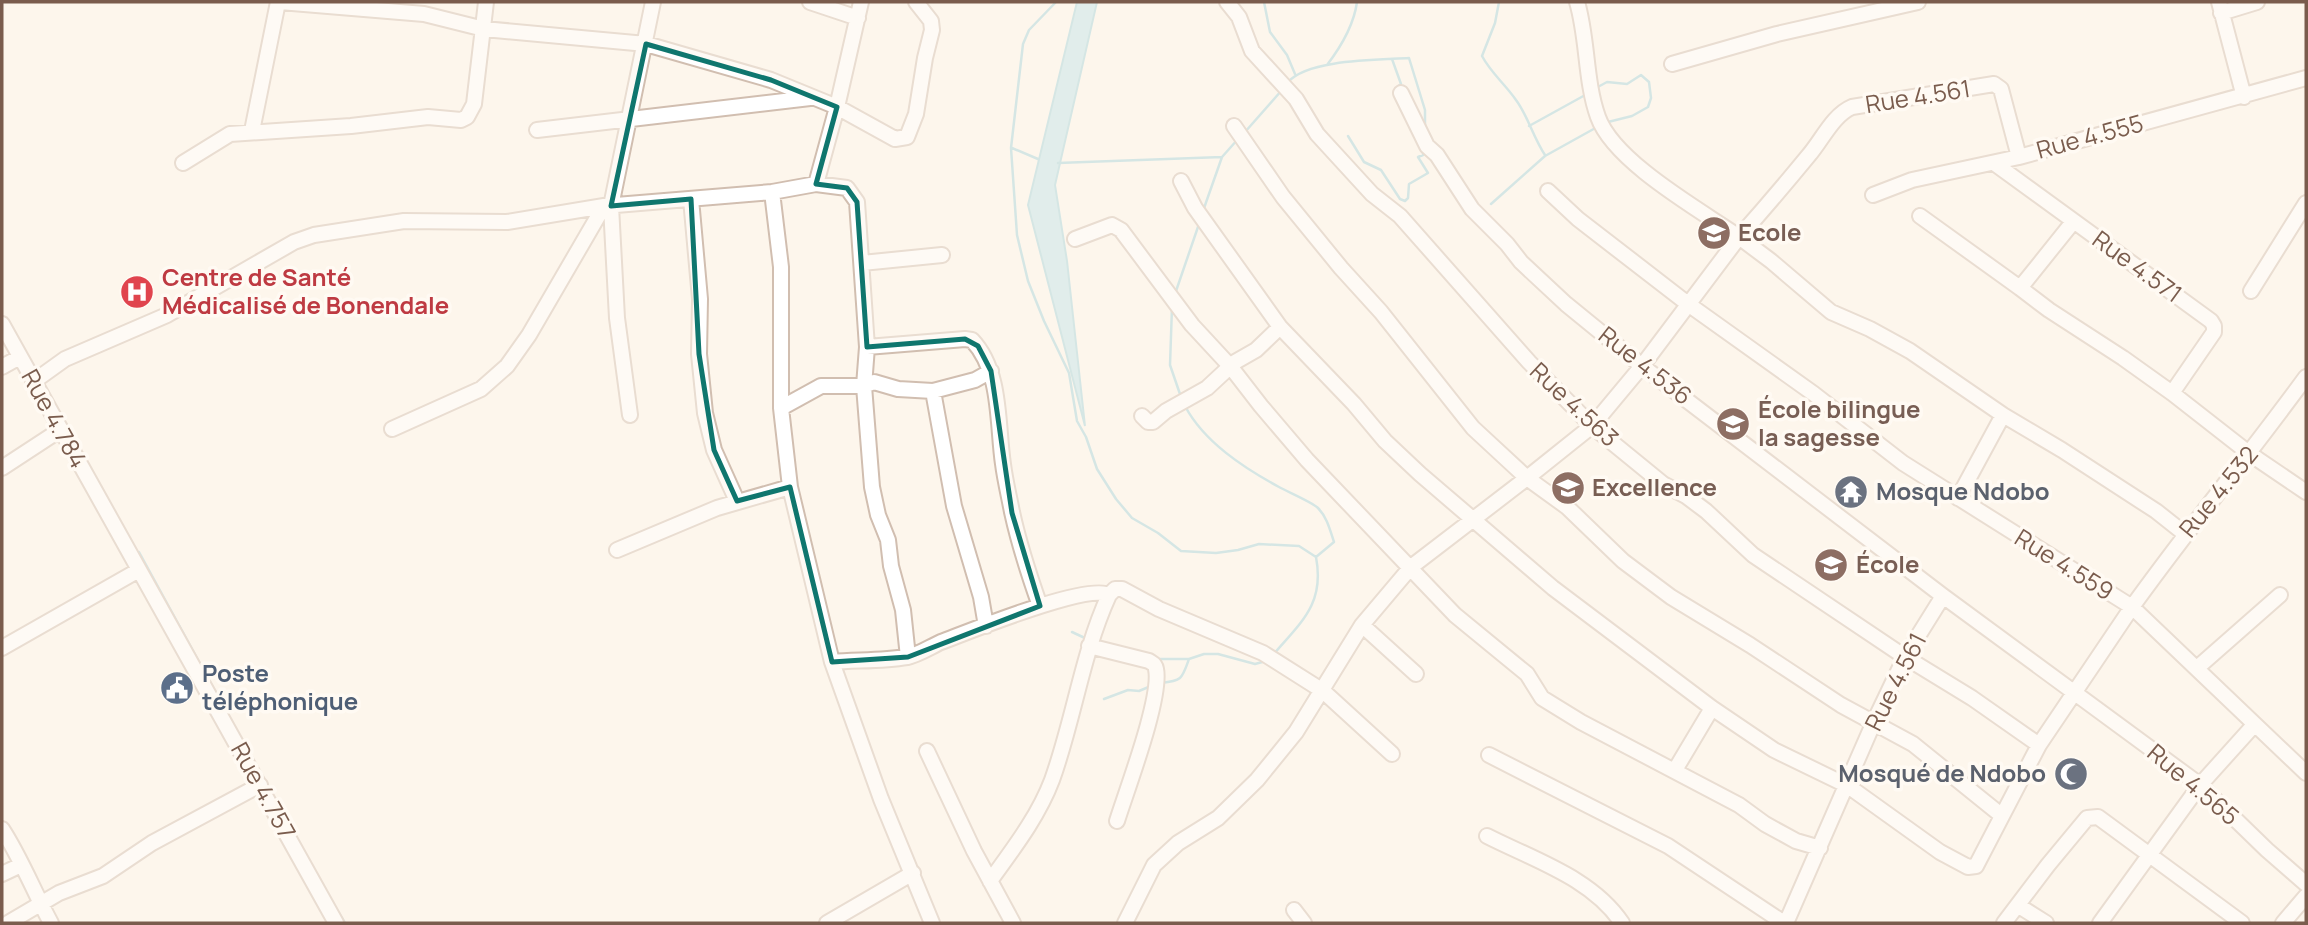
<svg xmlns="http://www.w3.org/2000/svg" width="2308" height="925" font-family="Manrope,sans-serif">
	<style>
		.water { fill: #bfe3e8; stroke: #a5d3da; stroke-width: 2 }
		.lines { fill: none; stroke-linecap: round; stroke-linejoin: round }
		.stream { stroke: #a5d3da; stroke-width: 2.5 }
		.minor-casing { stroke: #d1beb0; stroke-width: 18 }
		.minor { stroke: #fff; stroke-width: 14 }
		.marked { fill: none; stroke: #0f766e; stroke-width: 5; stroke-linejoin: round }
		.labels { text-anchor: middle; stroke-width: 7; stroke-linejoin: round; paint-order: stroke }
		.street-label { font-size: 24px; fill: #7a5c4d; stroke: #fffaf3 }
		.education-label { font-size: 24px; font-weight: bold; fill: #785e54; stroke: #fffaf3; text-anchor: start }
		.health-label { font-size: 24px; font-weight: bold; fill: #be3a42; stroke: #fffaf3; text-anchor: start }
		.worship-label { font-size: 24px; font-weight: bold; fill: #5b616d; stroke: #fffaf3; text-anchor: start }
		.service-label { font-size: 24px; font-weight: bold; fill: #4e5e75; stroke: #fffaf3; text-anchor: start }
	</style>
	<rect width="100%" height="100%" fill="#fdf6ec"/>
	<path class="water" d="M1077 2H1097L1055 185 1067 261 1085 426 1028 205Z"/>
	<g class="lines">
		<path class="stream" d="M1056 2 1029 30 1023 44 1011 148 1017 235 1028 281 1044 321 1069 373 1077 421 1086 437 1097 469 1116 499 1132 518 1158 533 1181 551 1216 553 1238 550 1259 544 1299 546 1316 557C1325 604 1301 622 1273 655
			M1264 2 1270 32 1287 55 1295 74
			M1499 2 1495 23 1482 56C1491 73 1505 84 1516 100 1528 116 1533 137 1545 155
			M1392 59 1401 84 1395 89V93
			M1327 65C1340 48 1354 24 1357 2
			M1288 82C1308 59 1379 60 1409 58L1425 110V126
			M1596 88 1607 82 1627 84 1641 75 1649 82 1651 98 1648 107 1632 116 1608 122
			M1529 126 1587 94
			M1245 132 1282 90
			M1348 136 1364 162 1381 170 1400 199 1405 201 1408 198 1409 184 1428 173 1418 157 1423 155V149
			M1012 148 1038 159
			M1058 163 1222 157
			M1491 204 1545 156 1599 126
			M1203 211 1222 157 1238 139
			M1175 294 1199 224
			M1172 307 1170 365 1181 397
			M1185 406C1204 442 1244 468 1279 487 1288 492 1312 502 1318 508 1327 517 1330 530 1334 542L1316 557
			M139 552 257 768
			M1072 632 1087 639
			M1156 659H1189L1204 654H1218L1255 664 1266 661
			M1161 683C1182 681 1182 679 1189 659
			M1104 699 1128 690 1139 691 1151 686
			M332 902 345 923"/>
		<g class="minor-casing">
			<path id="minor" d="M280 2 424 14 484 29 646 44 771 80 837 107 816 184
				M810 2 858 18
				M861 2 837 107 895 139 907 137 916 114 925 58 932 30 931 21 916 2
				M1227 2 1239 17 1252 51 1296 99 1317 134 1372 194 1400 216 1529 362 1592 426 1663 484 1686 496 1706 511 1753 555 1905 657 1972 698 2039 745
				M2219 2 2244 97
				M2221 13 2257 2
				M1672 64 1777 34 1918 2
				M1401 93 1427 146 1437 155 1472 209 1507 244 1521 262 1566 304 1642 366 1943 596 2200 785 2267 850 2306 884
				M1234 126 1283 197 1341 268 1381 312 1473 428 1527 478 1592 426 1642 366 1739 237C1700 210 1614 162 1598 117 1585 81 1588 39 1577 2
				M537 130 810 98
				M252 131 278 2
				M2019 157 2001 89 1994 84 1852 107C1833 115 1822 140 1809 155 1786 183 1763 210 1739 237L1771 261 1831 312 1870 329 1910 351 2003 415 2062 450 2156 511 2185 534
				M183 163 230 134 351 126 428 117 461 120 467 117 474 104 486 2
				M1994 163 2211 321 2214 326V332L2172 393
				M1181 181 1195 208 1280 327 1354 404 1385 441 1420 474 1553 588 1712 708 1774 750 1848 786 1940 852 1968 867 1976 866 2039 745 2132 607 2306 773
				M1548 191 1578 219 1688 304 1814 394 1903 463 2132 607C2188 529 2249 455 2306 377
				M772 192 781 267V408L790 487 832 662 881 799 932 923
				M1873 195 1912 180 2019 157 2306 78
				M691 199 700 299 699 354 705 413 714 450 737 501
				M1920 216 2020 288 2073 222
				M1075 239 1112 225 1121 230 1192 325 1230 366 1261 406 1307 460 1455 615 1527 674 1542 698 1581 722 1739 805 1765 824 1796 841 1820 848
				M862 263 942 255
				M2020 288 2049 310 2123 358 2172 393 2250 454 2306 492
				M2251 291 2306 203
				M2 324 336 923
				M867 347 965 339 972 340C1002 372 997 424 1003 464 1005 480 1009 496 1012 512 1019 544 1029 575 1040 606
				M2 367 20 357
				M33 382 65 359 167 315 294 242 314 235 404 221 507 222 604 206 772 192 816 184 847 188 857 202 867 347 864 386 872 487 878 515 888 540 891 566 903 610 908 657
				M933 391 954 506 981 597 986 626
				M781 408 821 386H864L874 382 898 389 933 391 975 380 991 371
				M630 415 617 318 611 206 653 2
				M1142 416 1148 422H1153L1166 411 1207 388 1235 362 1256 350 1280 327
				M392 429 481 389 507 366 529 335 604 206
				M2 468 60 430
				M1958 498 2003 415
				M617 550 717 508 790 487
				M1109 595 1115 589H1122L1159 609 1263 653 1323 691 1392 754
				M1362 625 1416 674
				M1089 646 1149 661C1153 664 1155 663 1156 669 1162 697 1127 789 1117 821
				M2 648 139 570
				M832 662C856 660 883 661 907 657 918 655 930 647 941 642 968 632 1087 583 1109 595 1082 654 1074 719 1052 780 1038 817 1013 849 990 881
				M2197 668 2280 595
				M927 751 974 851 1013 923
				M1489 755 1668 846 1784 923
				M1675 770 1712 708
				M2 829C21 858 34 892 51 923
				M1487 836C1534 860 1592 878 1622 923
				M2 874 21 865
				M2019 906 2046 923
				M1294 910 1304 923
				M8 923 59 893 103 876 152 843 260 785
				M827 923 913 873
				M1125 923 1154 865 1178 843 1218 818 1257 780 1296 732 1362 625 1411 567 1527 478 1567 507 1623 561 1671 597 1750 645 1841 705 1913 744 2001 815
				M1786 923 1873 724 1905 657 1943 596
				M2004 923 2048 865 2087 818 2098 817 2242 923
				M2100 923 2200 785 2254 725
				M2283 923 2306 896"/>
		</g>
		<use href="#minor" class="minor"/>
	</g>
	<path d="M0 0H2308V925H0ZM646 44 771 80 837 107 816 184 847 188 857 202 867 347 965 339 978 346 991 371 1012 513 1040 606 908 657 832 662 790 487 737 501 714 450 699 354 691 199 611 206Z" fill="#fdf6ec" fill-opacity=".55" fill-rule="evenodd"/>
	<path class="marked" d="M646 44 771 80 837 107 816 184 847 188 857 202 867 347 965 339 978 346 991 371 1012 513 1040 606 908 657 832 662 790 487 737 501 714 450 699 354 691 199 611 206Z"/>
	<defs>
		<g id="school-disc" transform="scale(1.75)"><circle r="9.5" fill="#8d6e63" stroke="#fffaf3"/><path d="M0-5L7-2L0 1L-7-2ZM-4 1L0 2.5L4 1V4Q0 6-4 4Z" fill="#fff"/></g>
		<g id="hospital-disc" transform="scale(1.75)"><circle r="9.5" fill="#e0444e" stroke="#fffaf3"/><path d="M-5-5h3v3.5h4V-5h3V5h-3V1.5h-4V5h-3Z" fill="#fff"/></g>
		<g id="temple-disc" transform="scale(1.75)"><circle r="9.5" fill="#6b7280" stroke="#fffaf3"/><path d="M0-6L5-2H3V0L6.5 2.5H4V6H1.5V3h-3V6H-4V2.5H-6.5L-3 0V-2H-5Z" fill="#fff"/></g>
		<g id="civic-disc" transform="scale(1.75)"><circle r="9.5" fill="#5c6f8a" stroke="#fffaf3"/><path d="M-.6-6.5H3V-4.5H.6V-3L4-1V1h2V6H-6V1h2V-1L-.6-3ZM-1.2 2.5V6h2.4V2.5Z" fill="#fff"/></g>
		<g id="mosque-disc" transform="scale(1.75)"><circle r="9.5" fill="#6b7280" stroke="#fffaf3"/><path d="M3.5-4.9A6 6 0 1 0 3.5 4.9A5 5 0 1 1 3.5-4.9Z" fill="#fff"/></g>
	</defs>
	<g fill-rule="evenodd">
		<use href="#school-disc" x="1714" y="233"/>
		<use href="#hospital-disc" x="137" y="292"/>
		<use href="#school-disc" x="1733" y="424"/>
		<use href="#school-disc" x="1568" y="488"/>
		<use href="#temple-disc" x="1851" y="492"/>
		<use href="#school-disc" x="1831" y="565"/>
		<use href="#civic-disc" x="177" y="688"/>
		<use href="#mosque-disc" x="2071" y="774"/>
	</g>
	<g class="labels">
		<g class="street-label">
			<text transform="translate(1918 97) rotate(-9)" y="8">Rue 4.561</text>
			<text transform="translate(2090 137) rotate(-15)" y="8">Rue 4.555</text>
			<text transform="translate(2137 267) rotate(36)" y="8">Rue 4.571</text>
			<text transform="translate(1645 366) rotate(38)" y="8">Rue 4.536</text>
			<text transform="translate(1574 405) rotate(43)" y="8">Rue 4.563</text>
			<text transform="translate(54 419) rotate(61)" y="8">Rue 4.784</text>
			<text transform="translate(2219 492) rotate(-51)" y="8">Rue 4.532</text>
			<text transform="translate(2064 565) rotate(32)" y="8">Rue 4.559</text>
			<text transform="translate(1896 682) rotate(-63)" y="8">Rue 4.561</text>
			<text transform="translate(2193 785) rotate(40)" y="8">Rue 4.565</text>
			<text transform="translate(263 791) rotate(61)" y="8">Rue 4.757</text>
		</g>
		<g class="education-label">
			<text x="1738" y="241">Ecole</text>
			<text x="1758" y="418">École bilingue<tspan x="1758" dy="28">la sagesse</tspan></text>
			<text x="1592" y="496">Excellence</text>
			<text x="1856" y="573">École</text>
		</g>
		<g class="health-label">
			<text x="162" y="286">Centre de Santé<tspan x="162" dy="28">Médicalisé de Bonendale</tspan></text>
		</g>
		<g class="worship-label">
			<text x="1876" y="500">Mosque Ndobo</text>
			<text x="2046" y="782" text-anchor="end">Mosqué de Ndobo</text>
		</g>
		<g class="service-label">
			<text x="202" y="682">Poste<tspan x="202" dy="28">téléphonique</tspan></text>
		</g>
	</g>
	<rect width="2308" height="925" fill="none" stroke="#7a5c4d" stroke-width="7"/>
</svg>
